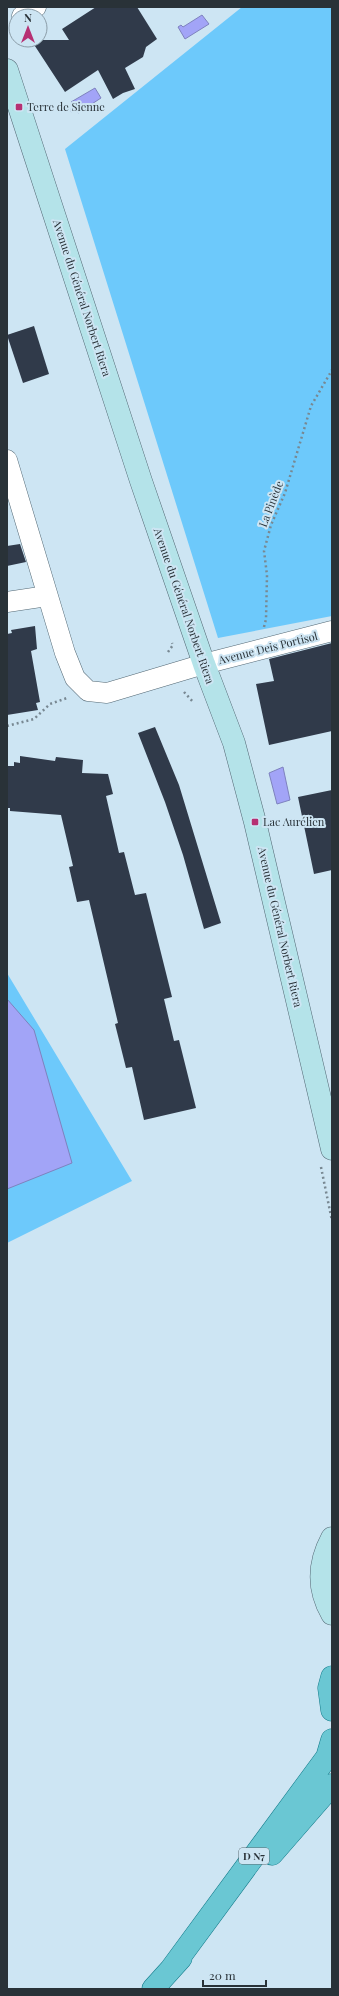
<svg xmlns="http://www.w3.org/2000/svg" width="339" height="1996" font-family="'Playfair Display',serif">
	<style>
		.green { fill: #6dc9fb }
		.water { fill: #a2a4f7; stroke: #7e82be }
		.building { fill: #303a4a }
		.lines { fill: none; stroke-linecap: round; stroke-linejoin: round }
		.minor-casing { stroke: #536874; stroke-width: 21 }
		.secondary-casing { stroke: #536874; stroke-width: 23 }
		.primary-casing { stroke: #127a89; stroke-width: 23 }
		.path { stroke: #788892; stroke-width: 2.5; stroke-dasharray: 2 3; stroke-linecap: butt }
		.minor { stroke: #fff; stroke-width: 20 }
		.secondary { stroke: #b4e3e9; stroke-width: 22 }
		.primary { stroke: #6ac7d3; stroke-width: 22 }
		.poi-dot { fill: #b63073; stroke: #cde5f3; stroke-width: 1.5 }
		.labels { text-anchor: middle; stroke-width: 4; stroke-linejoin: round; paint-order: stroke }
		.shield { fill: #cde5f3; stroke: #5a6870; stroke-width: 1 }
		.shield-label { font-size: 10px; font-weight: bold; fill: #293238 }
		.poi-label { font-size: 11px; fill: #293238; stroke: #cde5f3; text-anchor: start }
		.street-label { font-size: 11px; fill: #293238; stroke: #cde5f3 }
	</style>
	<rect width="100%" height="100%" fill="#cde5f3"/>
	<path class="green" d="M242 7H332V616L218 638 65 149Z
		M7 973 132 1181 7 1243Z"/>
	<path class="water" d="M202 15 209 24 185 39 178 27 181 25 183 27Z
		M95 88 101 98 78 113 77 111 71 112V109L73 104 71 102Z
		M283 767 290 800 277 804 269 773Z
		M7 999 34 1030 72 1163 7 1189Z"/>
	<path class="building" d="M96 7H137L157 39 146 47 143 57 125 68 135 89 123 93 113 99 98 70 65 92 31 40H69L62 29Z
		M34 326 49 374 23 383 7 335Z
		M20 544 26 562 7 566V546Z
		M35 626 37 649 31 651 40 702 36 703 38 710 7 715V634L12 633 11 630Z
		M332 643V731L269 745 256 684 274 681 269 659Z
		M155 727 179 785 221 923 204 929 183 855 165 802 138 733Z
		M20 756 55 761 56 757 83 760 82 773 108 774 113 794 106 796 119 853 124 852 135 895 146 893 172 997 164 999 174 1041 179 1040 196 1108 144 1120 132 1067 126 1068 115 1024 118 1023 89 900 77 902 69 867 73 866 61 815 10 811V808H7V766H14V762L20 763Z
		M332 790V870L314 874 298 797Z"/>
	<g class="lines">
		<g class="minor-casing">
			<path id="minor" d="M22 16 36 7
				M7 460 65 653 75 678 88 691 107 693 204 664 332 631
				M7 602 47 596"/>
		</g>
		<g class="secondary-casing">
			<path id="secondary" d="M7 70 141 481 204 664 234 743 255 822 332 1149
				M332 1538C318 1564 317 1588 332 1614"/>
		</g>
		<g class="primary-casing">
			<path id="primary" d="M332 1677 329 1688 332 1710
				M272 1854 332 1785
				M171 1969 327 1757 332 1740
				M153 1989 181 1958"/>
		</g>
		<path class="path" d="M264 627 266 619 267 575 264 551 271 525 285 493 311 406 332 370
			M168 652 173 645 172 643
			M184 692 194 703
			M7 726 34 719 50 704 67 698
			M321 1167 332 1221"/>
		<use href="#minor" class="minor"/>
		<use href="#secondary" class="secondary"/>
		<use href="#primary" class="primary"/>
	</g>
	<g class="poi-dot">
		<rect x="15" y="103" width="8" height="8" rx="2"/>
		<rect x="251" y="818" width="8" height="8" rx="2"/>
	</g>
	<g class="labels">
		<rect class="shield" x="239" y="1848" width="30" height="16" rx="3"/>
		<g class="shield-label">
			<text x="254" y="1860">D N7</text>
		</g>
		<g class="poi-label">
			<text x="27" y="111">Terre de Sienne</text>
			<text x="263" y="826">Lac Aurélien</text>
		</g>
		<g class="street-label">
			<text transform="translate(82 298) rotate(72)" y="4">Avenue du Général Norbert Riera</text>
			<text transform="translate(271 504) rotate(-69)" y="4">La Pinède</text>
			<text transform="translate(184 606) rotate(71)" y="4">Avenue du Général Norbert Riera</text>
			<text transform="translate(268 648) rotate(-14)" y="4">Avenue Deis Portisol</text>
			<text transform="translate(280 927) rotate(77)" y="4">Avenue du Général Norbert Riera</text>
		</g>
	</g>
	<rect width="339" height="1996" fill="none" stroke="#293238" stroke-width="16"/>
	<g transform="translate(28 28)"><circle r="19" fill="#cde5f3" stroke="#8b9da8"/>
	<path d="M0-3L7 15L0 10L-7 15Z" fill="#b63073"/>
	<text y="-6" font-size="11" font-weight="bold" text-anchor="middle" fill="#293238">N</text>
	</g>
	<path d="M203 1980v6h63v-6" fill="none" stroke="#293238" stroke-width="2"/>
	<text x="209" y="1980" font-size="12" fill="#293238" stroke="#cde5f3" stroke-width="3" paint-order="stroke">20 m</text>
</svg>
